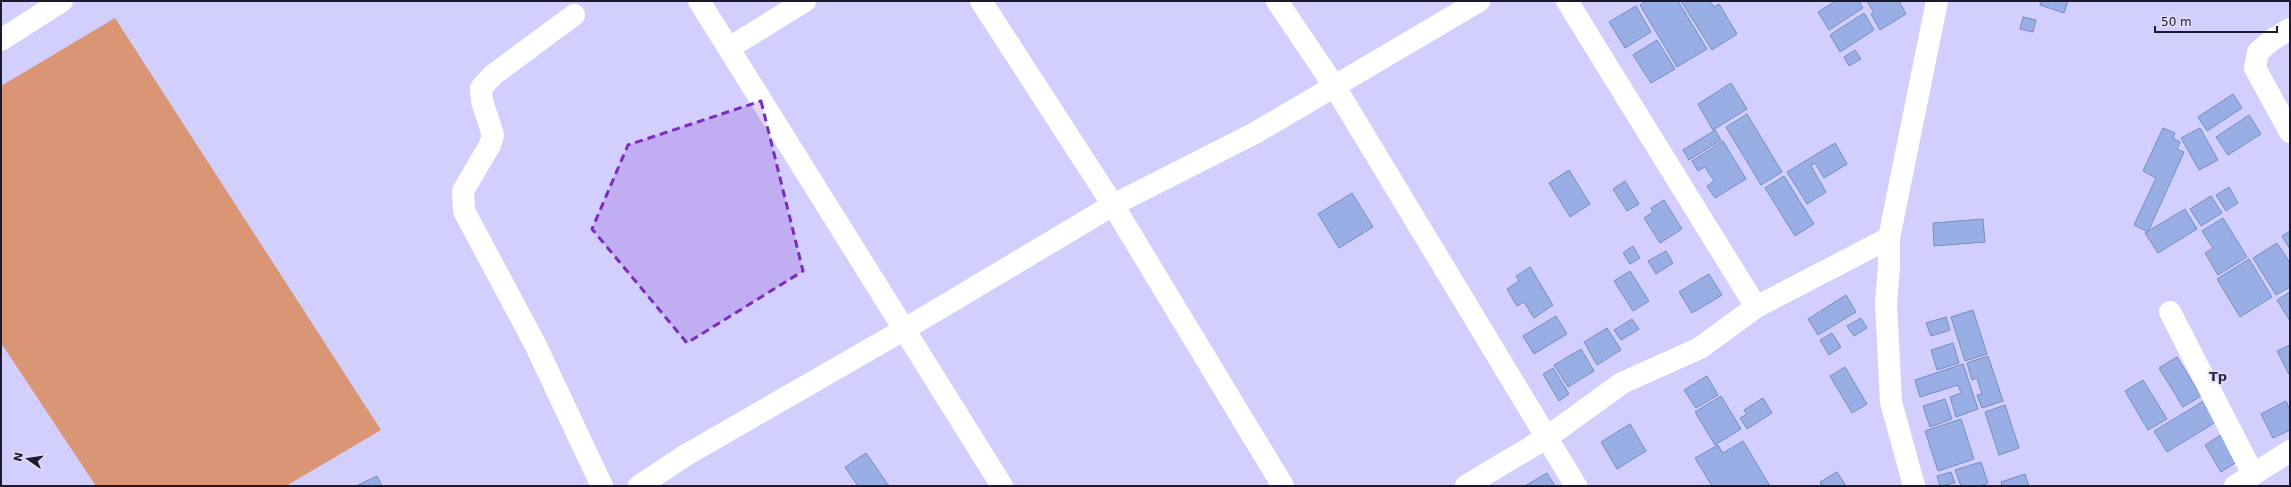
<svg xmlns="http://www.w3.org/2000/svg" width="2291" height="487" font-family="'DejaVu Sans',sans-serif">
	<style>
		.green { fill: #da9674 }
		.building { fill: #98aee4; stroke: #778cc0 }
		.lines { fill: none; stroke-linecap: round; stroke-linejoin: round }
		.minor { stroke: #fff; stroke-width: 22 }
		.marked { fill: #7b2cbf; fill-opacity: 0.2; stroke: #7b2cbf; stroke-width: 3; stroke-dasharray: 8 5; stroke-linejoin: round }
		.labels { text-anchor: middle; stroke-width: 3; stroke-linejoin: round; paint-order: stroke }
		.quarter-label { font-size: 13px; font-weight: bold; fill: #2d2654; stroke: #e0dff7 }
	</style>
	<rect width="100%" height="100%" fill="#d2cfff"/>
	<path class="green" d="M115 18 381 430 286 486H96L1 343V86Z"/>
	<path class="building" d="M1646 1H1678L1707 49 1677 67 1640 5Z
		M1681 1H1710L1714 7 1719 4 1737 34 1712 50Z
		M1836 1H1859L1863 8 1829 30 1818 12Z
		M1867 1H1899L1906 14 1880 30 1871 14 1874 13Z
		M2041 1H2068L2064 13 2040 5Z
		M1636 6 1651 32 1625 48 1609 22Z
		M1864 13 1874 30 1840 52 1830 35Z
		M2023 17 2036 20 2033 32 2020 29Z
		M1657 40 1675 69 1651 83 1633 55Z
		M1855 50 1861 59 1849 66 1844 57Z
		M1731 83 1747 109 1713 130 1698 104Z
		M2233 94 2242 108 2207 131 2198 117Z
		M1747 114 1782 172 1761 185 1726 127Z
		M2249 115 2261 134 2228 155 2216 137Z
		M2163 128 2175 133 2173 138 2180 142 2177 149 2184 152 2148 232 2134 225 2156 178 2143 171Z
		M2200 128 2218 160 2199 170 2181 138Z
		M1715 130 1721 140 1689 160 1683 150Z
		M1723 141 1746 179 1715 198 1707 186 1714 181 1705 167 1698 171 1692 161Z
		M1835 143 1847 164 1824 178 1815 163 1811 166 1826 192 1807 204 1787 172Z
		M1569 170 1590 204 1570 217 1549 183Z
		M1784 176 1814 224 1795 236 1765 188Z
		M1625 181 1639 204 1627 211 1613 189Z
		M2229 187 2238 203 2226 211 2216 195Z
		M1352 193 1373 227 1339 248 1318 214Z
		M2211 196 2222 213 2201 226 2190 209Z
		M1664 200 1682 229 1660 243 1644 218 1653 212 1651 208Z
		M2185 209 2197 229 2158 253 2145 233Z
		M2223 218 2247 257 2218 275 2205 253 2213 248 2202 231Z
		M1983 219 1985 242 1934 246 1933 223Z
		M2290 231V249L2282 236Z
		M2277 243 2290 263V287L2276 295 2253 258Z
		M1633 246 1640 258 1630 264 1623 253Z
		M1666 251 1673 263 1656 274 1648 261Z
		M2249 259 2272 297 2240 317 2217 279Z
		M1530 267 1553 305 1534 318 1524 302 1517 306 1507 289 1519 281 1516 276Z
		M1630 271 1649 301 1633 311 1614 281Z
		M1709 274 1722 295 1692 313 1679 292Z
		M2290 292V321L2277 300Z
		M1846 295 1856 312 1818 335 1808 319Z
		M1973 310 1987 354 1965 361 1951 317Z
		M1556 316 1567 334 1534 354 1523 336Z
		M1946 317 1950 330 1931 336 1926 323Z
		M1861 318 1867 328 1854 336 1847 326Z
		M1632 319 1639 329 1621 340 1614 330Z
		M1607 328 1621 350 1597 365 1584 342Z
		M1832 333 1841 347 1829 355 1820 340Z
		M1953 343 1959 363 1937 370 1931 350Z
		M2290 345V376L2277 351Z
		M1581 349 1594 371 1568 387 1554 365Z
		M1988 356 2003 401 1982 408 1977 395 1982 394 1977 378 1972 380 1967 363Z
		M2177 357 2201 396 2183 407 2159 368Z
		M1963 364 1978 409 1956 417 1950 397 1961 393 1958 385 1920 397 1915 380Z
		M1845 367 1867 404 1852 413 1830 376Z
		M1553 368 1569 394 1559 401 1543 374Z
		M1707 376 1718 395 1696 408 1684 390Z
		M2143 380 2167 419 2148 430 2125 391Z
		M1721 396 1741 429 1715 445 1695 412Z
		M1763 398 1772 413 1747 429 1740 418 1747 414 1744 410Z
		M1945 399 1952 419 1930 427 1923 406Z
		M2207 399 2219 420 2167 452 2154 431Z
		M2286 401 2290 410V430L2273 438 2261 414Z
		M2005 405 2019 448 1999 455 1985 412Z
		M1961 419 1974 459 1938 471 1925 431Z
		M1630 424 1646 451 1617 469 1601 442Z
		M2224 433 2240 460 2221 472 2205 445Z
		M1743 441 1770 486H1712L1695 458 1718 445 1723 453Z
		M866 453 889 486H858L845 467Z
		M1981 462 1988 483 1980 486H1961L1955 470Z
		M1837 472 1846 486H1822L1820 482Z
		M1951 472 1955 483 1940 486 1937 476Z
		M1547 473 1555 486H1525Z
		M2025 474 2029 486H2002L2001 482Z
		M377 476 382 486H356Z"/>
	<g class="lines">
		<path class="minor" d="M699 1 1002 486
			M981 1 1113 205 1283 486
			M1277 1 1335 87 1576 486
			M1567 1 1756 307
			M574 15 493 75 481 88 482 101 493 135 490 145 463 191 464 211 535 344 602 486
			M2290 29 2272 40 2258 52 2255 68 2290 132
			M1 40 62 1
			M729 48 805 1
			M2170 312 2253 474
			M639 486 686 455 905 329 1113 205 1255 133 1479 1
			M1466 486 1546 438 1622 383 1700 348 1756 307 1889 238
			M1914 486 1891 402 1886 303 1889 266V238L1937 1
			M2235 486 2290 451"/>
	</g>
	<path class="marked" d="M761 101 803 271 687 343 592 229 628 145Z"/>
	<g class="labels">
		<g class="quarter-label">
			<text x="2218" y="381">Tp</text>
		</g>
	</g>
	<rect width="2291" height="487" fill="none" stroke="#1b192e" stroke-width="4"/>
	<g transform="translate(28 459) rotate(283)" stroke="#e0dff7" stroke-width="3" paint-order="stroke">
	<path d="M0-3L7 15L0 10L-7 15Z" fill="#1b192e"/>
	<text y="-6" font-size="11" font-weight="bold" text-anchor="middle" fill="#1b192e">N</text>
	</g>
	<path d="M2155 26v6h122v-6" fill="none" stroke="#1b192e" stroke-width="2"/>
	<text x="2161" y="26" font-size="12" fill="#1b192e" stroke="#e0dff7" stroke-width="3" paint-order="stroke">50 m</text>
</svg>
